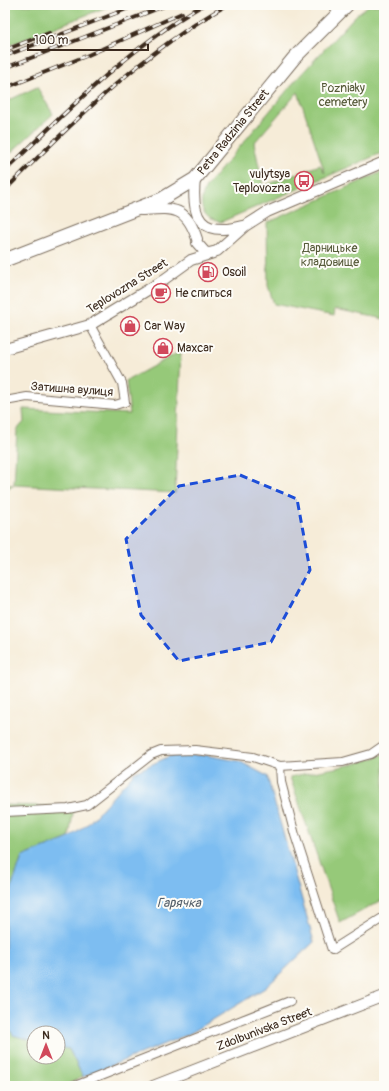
<svg xmlns="http://www.w3.org/2000/svg" width="389" height="1091" font-family="Pangolin,sans-serif">
	<style>
		.green { fill: #96c979; stroke: #687a4c; fill-rule: evenodd }
		.water { fill: #7dbdf1; stroke: #5c7488 }
		.lines { fill: none; stroke-linecap: round; stroke-linejoin: round }
		.minor-casing { stroke: #7c6e5f; stroke-width: 10 }
		.tertiary-casing { stroke: #7c6e5f; stroke-width: 12 }
		.primary-casing { stroke: #7c6e5f; stroke-width: 15 }
		.minor { stroke: #fff; stroke-width: 8 }
		.tertiary { stroke: #fff; stroke-width: 10 }
		.primary { stroke: #fff; stroke-width: 13 }
		.rail-casing { stroke: #3b2a1e; stroke-width: 4 }
		.rail { stroke: #fdfcf7; stroke-width: 2.5; stroke-dasharray: 8; stroke-linecap: butt }
		.marked { fill: #1d4ed8; fill-opacity: 0.2; stroke: #1d4ed8; stroke-width: 3; stroke-dasharray: 8 5; stroke-linejoin: round }
		.labels { text-anchor: middle; stroke-width: 4; stroke-linejoin: round; paint-order: stroke }
		.park-label { font-size: 12px; fill: #565a39; stroke: #fdfcf7 }
		.street-label { font-size: 12px; fill: #3b2a1e; stroke: #fdfcf7 }
		.poi-label { font-size: 12px; fill: #3b2a1e; stroke: #fdfcf7; text-anchor: start }
		.water-label { font-size: 13px; font-style: italic; fill: #525d68; stroke: #fdfcf7 }
	</style>
	<rect width="100%" height="100%" fill="#fdfcf7"/>
	<filter id="ink" filterUnits="userSpaceOnUse"><feTurbulence type="fractalNoise" baseFrequency=".025" numOctaves="2"/><feDisplacementMap in="SourceGraphic" scale="8" xChannelSelector="R" yChannelSelector="G"/><feConvolveMatrix kernelMatrix="1 2 1 2 8 2 1 2 1" color-interpolation-filters="sRGB"/></filter>
	<filter id="wash" filterUnits="userSpaceOnUse"><feTurbulence type="fractalNoise" baseFrequency=".012" numOctaves="4" result="noise"/><feDisplacementMap in="SourceGraphic" scale="16" xChannelSelector="R" yChannelSelector="G"/><feGaussianBlur stdDeviation="0.9" result="paint"/><feColorMatrix in="noise" values="0 0 0 0 0 0 0 0 0 0 0 0 0 0 0 0 0 1.4 0 .05"/><feComposite in="paint" operator="in"/></filter>
	<g filter="url(#wash)">
		<rect width="100%" height="100%" fill="#f6ecd8"/>
		<path class="green" d="M5 5H112L5 47Z
			M369 5H384V152L221 222C202 219 197 205 206 187L295 81 356 15ZM298 92 325 173 320 165 263 186 254 143Z
			M37 87 53 114 5 158V102Z
			M384 171V319L335 309 334 316 274 304 268 286 267 223Z
			M181 351 175 493 14 485 5 490V485H14L17 430 24 422 23 409 130 414 126 381Z
			M384 754V899L340 923 290 777C322 769 355 767 384 754Z
			M5 805 74 807 69 838 22 857 13 883 5 913Z
			M5 1021 13 1035 34 1041V1057H58V1047L69 1049 83 1077 63 1086H5Z"/>
		<path class="water" d="M205 755 239 761 267 776 314 942 265 988 191 1033 83 1077 69 1049 58 1047V1033H34V1041L13 1035 5 1021V913L13 883 22 857 69 838 88 824 135 772 170 756Z"/>
	</g>
	<g filter="url(#ink)">
		<g class="lines">
			<g class="minor-casing">
				<path id="minor" d="M5 401 27 397 115 405 125 402 122 383 90 325
					M280 766 281 782 295 835 332 950 384 917
					M5 812 68 809 87 805 151 755 161 751 195 750 253 757 280 766 343 762 371 754 384 745
					M75 1086 290 1001"/>
			</g>
			<g class="tertiary-casing">
				<path id="tertiary" d="M195 179C191 218 200 237 243 226
					M141 210C172 208 186 205 197 239
					M197 243 205 252 209 253 217 251 245 226 267 212 384 162
					M5 349 90 325 159 283 191 260 213 253
					M153 1086 384 996"/>
			</g>
			<g class="primary-casing">
				<path id="primary" d="M5 260 162 199 195 179 294 58 347 5"/>
			</g>
			<use href="#minor" class="minor"/>
			<use href="#tertiary" class="tertiary"/>
			<use href="#primary" class="primary"/>
			<g class="rail-casing">
				<path id="rail" d="M5 50 49 33
					M5 56 137 5
					M5 68 167 5
					M5 88 86 56 182 13
					M5 171C67 111 128 48 203 5
					M5 190C75 120 140 54 227 5"/>
			</g>
			<use href="#rail" class="rail"/>
		</g>
	</g>
	<path class="marked" d="M240 475 297 499 310 570 271 642 179 661 141 615 126 539 179 486Z"/>
	<defs>
		<g id="bus-ring" transform="scale(1)"><circle r="9.5" fill="#fdfcf7" stroke="#d1495b" stroke-width="1.5"/><path d="M-5-6H5V4H4V6H2V4H-2V6H-4V4H-5ZM-3.5-4V0h7V-4ZM-3.5 1.2v1.5H-2V1.2ZM2 1.2v1.5H3.5V1.2Z" fill="#d1495b"/></g>
		<g id="fuel-ring" transform="scale(1)"><circle r="9.5" fill="#fdfcf7" stroke="#d1495b" stroke-width="1.5"/><path d="M-5.5-6h7V0h2V4h1.3V-2.5L3-4.5l.8-.8L6-3V5H2.5V1h-1V6h-7ZM-4.2-4.7v3.2H.2V-4.7Z" fill="#d1495b"/></g>
		<g id="cafe-ring" transform="scale(1)"><circle r="9.5" fill="#fdfcf7" stroke="#d1495b" stroke-width="1.5"/><path d="M-5.5-4.5H6V0H3Q3 3.5 0 3.5H-2.5Q-5.5 3.5-5.5 0ZM3-3.2v2h1.7v-2ZM-6 4.5H4V6H-6Z" fill="#d1495b"/></g>
		<g id="shop-ring" transform="scale(1)"><circle r="9.5" fill="#fdfcf7" stroke="#d1495b" stroke-width="1.5"/><path d="M-5-2.5h2.3a2.7 3.5 0 0 1 5.4 0H5L5.5 6h-11ZM-1.5-2.5h3a1.5 2.3 0 0 0-3 0Z" fill="#d1495b"/></g>
	</defs>
	<g fill-rule="evenodd">
		<use href="#bus-ring" x="304" y="181"/>
		<use href="#fuel-ring" x="208" y="272"/>
		<use href="#cafe-ring" x="161" y="293"/>
		<use href="#shop-ring" x="130" y="326"/>
		<use href="#shop-ring" x="163" y="348"/>
	</g>
	<g class="labels">
		<g class="park-label">
			<text x="343" y="92">Pozniaky<tspan x="343" dy="14">cemetery</tspan></text>
			<text x="330" y="252">Дарницьке<tspan x="330" dy="14">кладовище</tspan></text>
		</g>
		<g class="street-label">
			<text transform="translate(233 132) rotate(-51)" y="4">Petra Radzinia Street</text>
			<text transform="translate(127 286) rotate(-32)" y="4">Teplovozna Street</text>
			<text transform="translate(72 389) rotate(4)" y="4">Затишна вулиця</text>
			<text transform="translate(264 1029) rotate(-21)" y="4">Zdolbunivska Street</text>
		</g>
		<g class="poi-label">
			<text x="290" y="178" text-anchor="end">vulytsya<tspan x="290" dy="14">Teplovozna</tspan></text>
			<text x="222" y="276">Osoil</text>
			<text x="175" y="297">Не спиться</text>
			<text x="144" y="330">Car Way</text>
			<text x="177" y="352">Maxcar</text>
		</g>
		<g class="water-label">
			<text x="179" y="907">Гарячка</text>
		</g>
	</g>
	<rect width="389" height="1091" fill="none" stroke="#fdfcf7" stroke-width="20"/>
	<g transform="translate(46 1045)"><circle r="19" fill="#fdfcf7" stroke="#afa8a0"/>
	<path d="M0-3L7 15L0 10L-7 15Z" fill="#d1495b"/>
	<text y="-6" font-size="11" font-weight="bold" text-anchor="middle" fill="#3b2a1e">N</text>
	</g>
	<path d="M28 44v6h120v-6" fill="none" stroke="#3b2a1e" stroke-width="2"/>
	<text x="34" y="44" font-size="12" fill="#3b2a1e" stroke="#fdfcf7" stroke-width="3" paint-order="stroke">100 m</text>
</svg>
